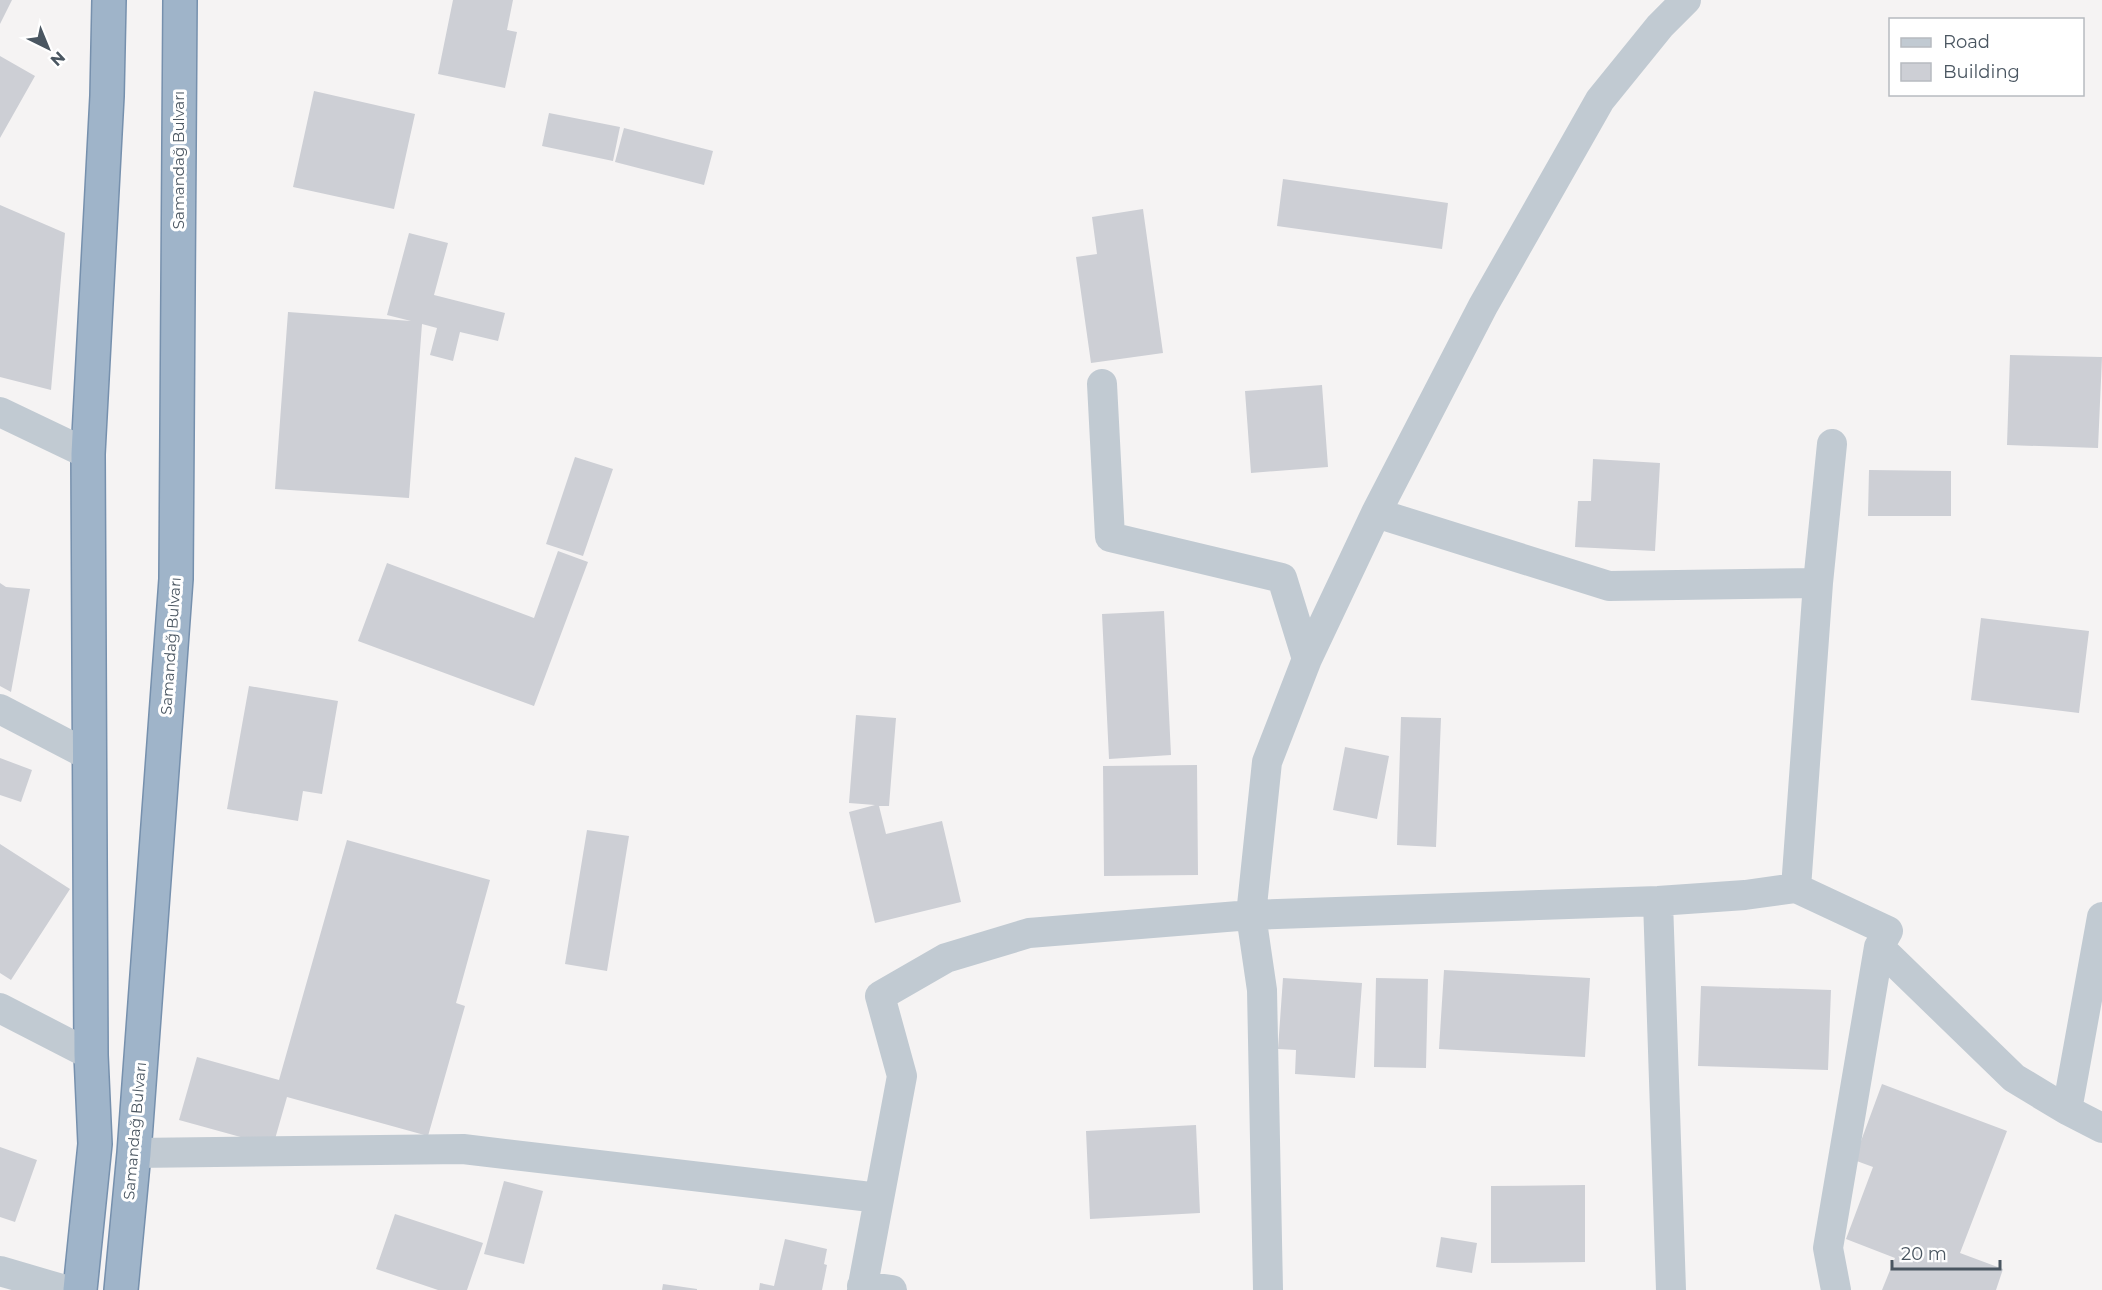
<svg xmlns="http://www.w3.org/2000/svg" width="2102" height="1290" font-family="Montserrat,sans-serif">
	<style>
		.building { fill: #cdcfd5 }
		.lines { fill: none; stroke-linecap: round; stroke-linejoin: round }
		.trunk-casing { stroke: #7690ad; stroke-width: 36 }
		.minor { stroke: #c1cad2; stroke-width: 30 }
		.trunk { stroke: #9fb4c9; stroke-width: 33 }
		.labels { text-anchor: middle; stroke-width: 6; stroke-linejoin: round; paint-order: stroke }
		.street-label { font-size: 15px; fill: #4a5661; stroke: #fff }
	</style>
	<rect width="100%" height="100%" fill="#f5f3f3"/>
	<path class="building" d="M0 0H12L0 24Z
		M453 0H513L507 30 517 32 505 88 438 74Z
		M0 56 35 76 0 138Z
		M314 91 415 114 394 209 293 187Z
		M549 113 620 127 613 161 542 146Z
		M624 128 713 151 704 185 615 162Z
		M1283 179 1448 203 1442 249 1277 226Z
		M0 205 65 233 51 390 0 377Z
		M1143 209 1163 353 1091 363 1076 257 1097 254 1092 217Z
		M409 233 448 243 434 295 505 313 498 341 460 332 453 361 430 355 437 328 422 324 409 498 275 489 288 312 411 321 387 315Z
		M2010 355 2102 357 2098 448 2007 445Z
		M1322 385 1328 467 1251 473 1245 391Z
		M575 457 613 469 583 556 546 544Z
		M1593 459 1660 463 1655 551 1575 547 1578 501H1591Z
		M1869 470 1951 471V516H1868Z
		M558 551 588 562 534 706 358 641 387 563 534 618Z
		M0 583 6 587 30 589 11 692 0 686Z
		M1164 611 1171 755 1109 759 1102 614Z
		M1981 618 2089 631 2079 713 1971 700Z
		M249 686 338 701 322 794 303 791 298 821 227 809Z
		M856 715 896 718 889 806H879L886 834 942 821 961 902 875 923 849 812 875 805 849 803Z
		M1401 717 1441 718 1436 847 1397 845Z
		M1345 747 1389 756 1377 819 1333 810Z
		M0 758 32 770 21 802 0 795Z
		M1197 765 1198 875 1104 876 1103 766Z
		M587 830 629 836 607 971 565 964Z
		M347 840 490 880 456 1003 465 1006 428 1136 287 1097 273 1146 179 1120 197 1057 279 1080Z
		M0 844 70 889 11 980 0 973Z
		M1444 970 1590 978 1585 1057 1439 1049Z
		M1283 978 1362 983 1355 1078 1295 1074 1296 1050 1278 1049Z
		M1376 978 1428 979 1426 1068 1374 1067Z
		M1701 986 1831 990 1828 1070 1698 1066Z
		M1882 1084 2007 1131 1960 1253 2003 1269 1996 1290H1882L1895 1258 1846 1239 1873 1167 1854 1160Z
		M1196 1125 1200 1213 1090 1219 1086 1131Z
		M0 1147 37 1160 15 1222 0 1217Z
		M504 1181 543 1191 524 1264 484 1254Z
		M1585 1185V1262L1491 1263V1186Z
		M395 1214 483 1243 467 1290H438L376 1269Z
		M1441 1237 1477 1243 1472 1273 1436 1267Z
		M785 1239 827 1249 824 1264 827 1265 822 1290H759L760 1283 774 1286Z
		M663 1284 697 1289V1290H662Z"/>
	<g class="lines">
		<g class="trunk-casing">
			<path id="trunk" d="M80 1290 95 1144 91 1055 88 454 107 96 109 0
				M121 1290 134 1153 176 579 180 0"/>
		</g>
		<path class="minor" d="M1102 384 1110 537 1282 578 1307 659
			M0 412 88 454
			M1376 513 1609 586 1818 583
			M0 709 90 756
			M1796 888 1818 583 1832 444
			M1658 901 1671 1290
			M0 1008 91 1055
			M2067 1110 2102 917
			M134 1153 463 1149 879 1198
			M0 1271 65 1290
			M862 1286 892 1290
			M862 1290 902 1076 880 996 946 958 1029 933 1251 915 1658 901 1745 895 1796 888 1888 931 1879 947 2014 1078 2067 1110 2102 1128
			M1268 1290 1262 990 1251 915 1267 762 1307 659 1376 513 1483 306 1600 100 1660 26 1686 0
			M1836 1290 1828 1248 1879 947"/>
		<use href="#trunk" class="trunk"/>
	</g>
	<g class="labels">
		<g class="street-label">
			<text transform="translate(179 160) rotate(-90)" y="5">Samandağ Bulvarı</text>
			<text transform="translate(171 646) rotate(-86)" y="5">Samandağ Bulvarı</text>
			<text transform="translate(135 1131) rotate(-85)" y="5">Samandağ Bulvarı</text>
		</g>
	</g>
	<rect x="1889" y="18" width="195" height="78" fill="#ffffff" stroke="#b7bbc0" stroke-width="1.5"/>
	<rect x="1901" y="38" width="30" height="9" fill="#c1cad2" stroke="#b7bbc0" stroke-width="1.5"/>
	<text x="1943" y="48" font-size="18" fill="#4a5661">Road</text>
	<rect x="1901" y="63" width="30" height="18" fill="#cdcfd5" stroke="#b7bbc0" stroke-width="1.5"/>
	<text x="1943" y="78" font-size="18" fill="#4a5661">Building</text>
	<g transform="translate(48 48) rotate(137)" stroke="#ffffff" stroke-width="4.5" paint-order="stroke">
	<path d="M0-4.5L10 22L0 15L-10 22Z" fill="#4a5661"/>
	<text y="-9" font-size="16" font-weight="bold" text-anchor="middle" fill="#4a5661">N</text>
	</g>
	<path d="M1892 1260v9h108v-9" fill="none" stroke="#4a5661" stroke-width="3"/>
	<text x="1901" y="1260" font-size="18" fill="#4a5661" stroke="#ffffff" stroke-width="4.5" paint-order="stroke">20 m</text>
</svg>
